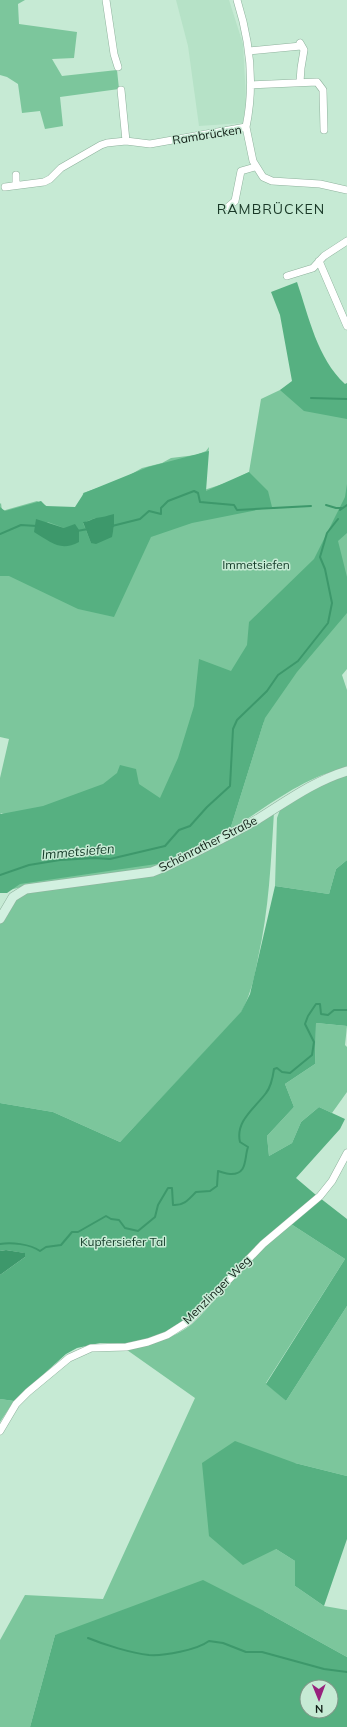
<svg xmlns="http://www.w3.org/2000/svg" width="347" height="1727" font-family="Mulish,sans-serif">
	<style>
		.built { fill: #b6e2c7 }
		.green { fill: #7cc69c }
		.forest { fill: #56b081; fill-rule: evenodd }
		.water { fill: #3d986b }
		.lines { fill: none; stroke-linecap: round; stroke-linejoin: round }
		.stream { stroke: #3d986b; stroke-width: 2 }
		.street-casing { stroke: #8fb29d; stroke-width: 8 }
		.secondary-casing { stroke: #8fb29d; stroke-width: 10 }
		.street { stroke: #fff; stroke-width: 7 }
		.secondary { stroke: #d2f0e0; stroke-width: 9 }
		.labels { text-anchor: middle; stroke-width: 3; stroke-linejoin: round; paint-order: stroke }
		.street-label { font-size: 12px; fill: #0f1c14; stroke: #c6ead4 }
		.park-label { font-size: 12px; fill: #133a27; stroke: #c6ead4 }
		.water-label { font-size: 13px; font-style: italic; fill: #123926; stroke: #c6ead4 }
		.quarter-label { font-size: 14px; letter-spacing: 1px; fill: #1a3928; stroke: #c6ead4 }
	</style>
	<rect width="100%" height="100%" fill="#c6ead4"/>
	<path class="built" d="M176 0H229L243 44 246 99 243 123 199 126 188 46Z"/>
	<path class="green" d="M0 0H25L18 4 19 24 77 32 74 58 52 59 62 76 117 70 119 89 60 97 63 126 45 129 40 111 22 113 18 84 7 77 0 75Z
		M324 372 336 375 340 388 347 390V669L342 675 347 690V768C304 776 267 807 230 830L264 721 206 833 196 847 184 854 150 868 31 885 0 892V815L4 814 0 813V778L9 739 0 737V504L1 503 2 511 37 501 54 510 82 507 83 493 121 480 142 468 162 463 171 458 196 455 206 451 209 447 204 490 229 482 249 472 261 399 280 390Z
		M347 774V860L336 869 329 894 275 886 277 818 281 807 299 795Z
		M274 812C271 861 269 910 258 958 254 979 251 993 241 1013L120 1142 53 1112 0 1103V924L12 904 25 892 148 875Z
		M316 1023 347 1026 345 1045 347 1047V1092L332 1113 319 1107 301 1122 292 1143 269 1156 267 1136 294 1107 285 1084 315 1064Z
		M291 1224 345 1259 266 1383 286 1401 347 1306V1476L295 1463 276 1549 295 1561V1586L324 1606 347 1610V1657L264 1611 55 1635 30 1727H0V1640L25 1595 103 1599 195 1398 127 1350C150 1346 174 1338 192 1324 203 1314 213 1301 223 1290 245 1267 266 1244 291 1224Z
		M0 1399 14 1401 0 1422Z"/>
	<path class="forest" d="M297 282C309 317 317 358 345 384L347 383V419L304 411 280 390 292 381 280 315 271 292Z
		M209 451 206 491 249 472 268 491 272 507 192 523 151 537 114 617 78 609 9 576H0V507L5 511 41 501 46 506 75 507 84 493 148 467ZM95 518H105L114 526 113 531 91 543 83 523ZM48 522 64 528 34 532Z
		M347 484V533L338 541 347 577V613L297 672 265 718 230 830 163 863 20 884 7 893H0V813L1 814 43 806 103 784 117 773 120 765 136 769 139 784 160 798 178 758 194 706 199 659 231 671 247 645 249 622 314 559 345 497Z
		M347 860V1026L316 1023 315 1064 285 1084 294 1107 267 1136 269 1156 292 1143 301 1122 319 1107 345 1119 340 1129 296 1178 316 1195 261 1241 186 1319 165 1332 146 1340 127 1343H100L77 1348 66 1354 14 1401 0 1399V1275L25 1257 24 1253 6 1250 0 1251V1103L53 1112 120 1142 241 1012 250 994 275 886 329 894 336 869Z
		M320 1198 347 1219V1306L286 1401 266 1384 345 1259 291 1224Z
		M235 1441 295 1463 347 1476V1539L324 1606 295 1586V1561L276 1549 243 1565 209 1536 202 1463Z
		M203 1580 264 1611 347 1657V1727H30L55 1635ZM307 1687H331V1711H307Z"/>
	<path class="water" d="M114 514V526L112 537 96 544 91 543 83 522C88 522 92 519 96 518 103 517 107 516 114 514Z
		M36 519 64 528 75 524 79 530V542C60 552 51 542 34 532Z
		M6 1250 25 1253V1257L0 1275V1251Z"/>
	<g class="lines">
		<path class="stream" d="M311 398 347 399
			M326 505 336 508H342
			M340 510 347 505
			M112 526 140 519 149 511 161 514V508L168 501 194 491 198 493 200 502 234 505 237 510 311 506
			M77 531 88 529
			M0 534 21 525 37 526
			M0 875 29 865 60 860 94 858 110 859 165 846 179 830 190 826 207 807 230 786 233 729 237 720 267 691 278 675 298 661 328 623 332 603 325 569 320 557 327 533 338 519
			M0 1244C11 1242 30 1244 40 1251L46 1247 61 1245 72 1232H78L106 1216 111 1219 119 1220 125 1228 138 1231 155 1217 158 1205 168 1188H172L173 1205C184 1206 189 1199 196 1192L210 1191 217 1186 218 1171C222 1172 226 1174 230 1174 248 1175 244 1158 248 1147L240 1142C235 1121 255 1108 266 1093 271 1087 273 1076 274 1069L277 1068 282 1072 290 1073 312 1055 314 1042 305 1024 308 1016 316 1004H320L321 1014 328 1015 334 1010H347
			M88 1638C105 1645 131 1653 149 1655 164 1656 197 1650 209 1641L223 1643 246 1652H262L324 1669 347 1672"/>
		<g class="street-casing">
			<path id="street" d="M106 0 114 54 118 67
				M237 0C250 41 255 84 246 127
				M300 43 304 50 301 68 300 82
				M249 51 301 46
				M251 85 317 82 323 90 324 130
				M121 90 126 141 150 144 246 127 253 161 263 177 272 181 320 184 347 190
				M16 185V175
				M5 187 44 182 50 179 61 168 101 145 107 143 126 141
				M228 207 235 201 241 171 255 167
				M319 261 347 326
				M287 276 313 268 324 256 347 241
				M0 1431 16 1404 28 1392 69 1358 91 1348 126 1347 148 1342 167 1335 189 1321 263 1244 320 1196 332 1181 347 1153"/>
		</g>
		<g class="secondary-casing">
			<path id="secondary" d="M0 919 13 897 26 889 152 872 167 866C198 851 229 836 258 819 287 801 314 781 347 771"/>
		</g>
		<use href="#street" class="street"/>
		<use href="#secondary" class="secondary"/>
	</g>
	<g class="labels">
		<g class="street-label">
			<text transform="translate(207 135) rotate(-9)" y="4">Rambrücken</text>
			<text transform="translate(208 844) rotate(-27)" y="4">Schönrather Straße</text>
			<text transform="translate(217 1290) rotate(-45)" y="4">Menzlinger Weg</text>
		</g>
		<g class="park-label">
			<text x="256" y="569">Immetsiefen</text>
			<text x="123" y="1246">Kupfersiefer Tal</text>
		</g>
		<g class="water-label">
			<text transform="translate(78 851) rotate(-5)" y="5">Immetsiefen</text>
		</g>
		<g class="quarter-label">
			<text x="271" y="214">RAMBRÜCKEN</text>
		</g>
	</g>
	<g transform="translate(319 1699) rotate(179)"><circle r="19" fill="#c6ead4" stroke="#7d9887"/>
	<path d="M0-3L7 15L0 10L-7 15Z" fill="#97217d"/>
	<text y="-6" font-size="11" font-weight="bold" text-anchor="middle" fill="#0f1c14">N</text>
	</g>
</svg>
